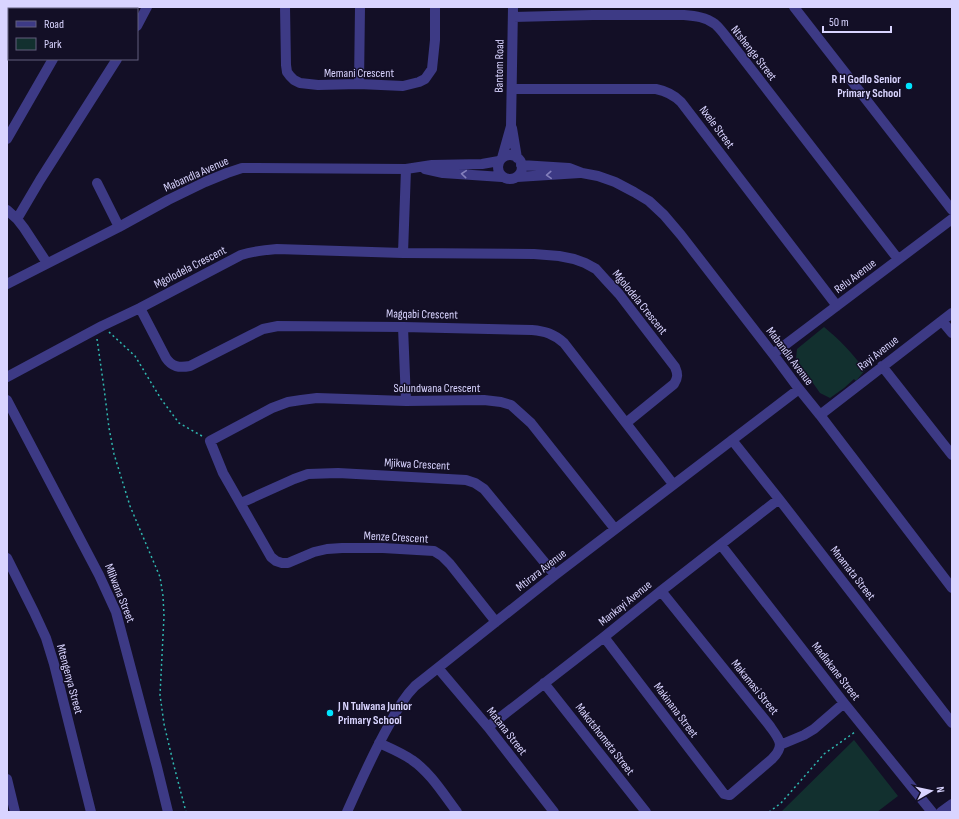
<svg xmlns="http://www.w3.org/2000/svg" width="959" height="819" font-family="'Sofia Sans Condensed',sans-serif">
	<style>
		.green { fill: #12302f }
		.lines { fill: none; stroke-linecap: round; stroke-linejoin: round }
		.path { stroke: #2fb8b0; stroke-width: 1.5; stroke-dasharray: 2 3; stroke-linecap: butt }
		.minor { stroke: #3d3a85; stroke-width: 10 }
		.oneway { stroke: #837fbc }
		.poi-dot { fill: #00e5ff; stroke: #130f26; stroke-width: 1.5 }
		.labels { text-anchor: middle; stroke-width: 3; stroke-linejoin: round; paint-order: stroke }
		.street-label { font-size: 12px; fill: #d9d4ff; stroke: #130f26 }
		.poi-label { font-size: 12px; font-weight: bold; fill: #d9d4ff; stroke: #130f26; text-anchor: end }
	</style>
	<rect width="100%" height="100%" fill="#130f26"/>
	<path class="green" d="M824 327C840 340 852 353 865 370L856 381 854 379 844 388 830 398 820 393 796 359 797 349Z
		M854 740 898 796 877 812H781Z"/>
	<g class="lines">
		<path class="path" d="M109 332 135 356 161 399 179 423 202 436
			M97 339 104 388 109 428 114 454 130 506 160 577 163 596 164 616 160 695 164 724 174 766 186 812
			M769 812 781 803 824 754 855 732"/>
		<path class="minor" d="M285 7 286 65 287 72 290 76 294 80 300 83 318 85 359 84 403 86 419 82 425 79 432 69 435 40V7
			M794 7 952 210
			M82 9 83 7
			M513 17 593 15H684C695 16 706 17 715 24 721 29 726 37 731 43L898 259
			M137 26 147 7
			M359 84 360 7
			M512 89H656C666 91 673 94 681 102L837 306
			M512 128 517 158
			M7 139 53 59
			M498 167a12 12 0 1 1 24 0a12 12 0 1 1-24 0Z
			M502 158 511 126 513 7
			M521 165 569 168 582 173 598 176 615 182 634 192 649 201 664 215 681 235 773 354 799 389 820 415 952 588
			M425 169 443 173 502 177
			M517 177 580 173
			M97 183 119 227
			M7 210 17 219 24 228 47 263
			M17 219 40 180 117 59
			M403 253 406 169
			M7 284 119 227 168 200 205 182 227 173 242 168H256L406 169 432 165 482 164 499 161
			M140 308 166 358C172 367 179 368 190 366L251 335 263 329 278 326 403 327 532 330C545 331 554 334 564 343L673 484
			M942 321 952 333
			M403 327 406 401
			M773 354 952 219
			M882 366 952 455
			M7 377 102 326 140 308 241 255C253 251 264 250 277 249L403 253 534 254 559 256 574 259 585 263 596 269 605 279 619 294 675 367C678 374 678 378 674 384L626 423
			M7 400 99 575 116 612 157 767 168 812
			M820 415 952 313
			M732 440 779 499 952 723
			M241 503 294 479 308 474 338 473 466 480 475 483 484 489 555 575
			M721 545 844 703 932 812
			M7 558 34 612 46 638 54 664 91 812
			M496 622 450 564 442 556 434 551 383 548H342L327 549 314 552 288 563H282L276 561 271 557 223 473 210 441 272 408 288 402 301 400 317 398 406 401 484 400 501 402 511 405 531 423 615 529
			M604 637 724 794 728 795H730L772 759C786 745 779 739 769 725L661 591
			M438 668 488 727 554 812
			M544 683 646 812
			M488 727 604 637 661 591 779 499
			M379 743C390 748 402 753 412 760 430 772 444 795 457 812
			M780 745 804 735 814 729 844 703
			M7 779 15 812
			M347 812C360 783 373 753 389 725 396 711 404 697 415 686L555 575 799 389
			M941 812 952 804"/>
	</g>
	<defs><path id="oneway-chevron" d="M-2-3.5L2.5 0L-2 3.5" fill="none" stroke-width="1.6" stroke-linecap="round" stroke-linejoin="round"/></defs>
	<g class="oneway">
		<use href="#oneway-chevron" transform="translate(464 174) rotate(-175)"/>
		<use href="#oneway-chevron" transform="translate(549 175) rotate(177)"/>
	</g>
	<g class="poi-dot">
		<circle cx="909" cy="86" r="4"/>
		<circle cx="330" cy="713" r="4"/>
	</g>
	<g class="labels">
		<g class="street-label">
			<text transform="translate(754 53) rotate(52)" y="4">Ntshenge Street</text>
			<text transform="translate(499 66) rotate(-89)" y="4">Bantom Road</text>
			<text x="359" y="77">Memani Crescent</text>
			<text transform="translate(717 127) rotate(53)" y="4">Nxele Street</text>
			<text transform="translate(196 174) rotate(-24)" y="4">Mabandla Avenue</text>
			<text transform="translate(190 267) rotate(-27)" y="4">Mgolodela Crescent</text>
			<text transform="translate(855 276) rotate(-37)" y="4">Relu Avenue</text>
			<text transform="translate(640 302) rotate(51)" y="4">Mgolodela Crescent</text>
			<text transform="translate(422 314) rotate(1)" y="4">Magqabi Crescent</text>
			<text transform="translate(878 353) rotate(-38)" y="4">Rayi Avenue</text>
			<text transform="translate(790 356) rotate(53)" y="4">Mabandla Avenue</text>
			<text x="437" y="392">Solundwana Crescent</text>
			<text transform="translate(417 464) rotate(3)" y="4">Mjikwa Crescent</text>
			<text transform="translate(396 537) rotate(3)" y="4">Menze Crescent</text>
			<text transform="translate(541 570) rotate(-38)" y="4">Mtirara Avenue</text>
			<text transform="translate(853 573) rotate(52)" y="4">Mnamata Street</text>
			<text transform="translate(120 593) rotate(68)" y="4">Mlilwana Street</text>
			<text transform="translate(625 603) rotate(-39)" y="4">Mankayi Avenue</text>
			<text transform="translate(836 671) rotate(52)" y="4">Madlakane Street</text>
			<text transform="translate(70 679) rotate(75)" y="4">Mtengenya Street</text>
			<text transform="translate(755 687) rotate(51)" y="4">Makamasi Street</text>
			<text transform="translate(676 710) rotate(53)" y="4">Makinana Street</text>
			<text transform="translate(507 731) rotate(52)" y="4">Matana Street</text>
			<text transform="translate(605 739) rotate(52)" y="4">Makotshometa Street</text>
		</g>
		<g class="poi-label">
			<text x="901" y="83">R H Godlo Senior<tspan x="901" dy="14">Primary School</tspan></text>
			<text x="338" y="710" text-anchor="start">J N Tulwana Junior<tspan x="338" dy="14">Primary School</tspan></text>
		</g>
	</g>
	<rect width="959" height="819" fill="none" stroke="#d9d4ff" stroke-width="16"/>
	<rect x="8" y="8" width="130" height="52" fill="#130f26" stroke="#625e7d"/>
	<rect x="16" y="21" width="20" height="6" fill="#3d3a85" stroke="#625e7d"/>
	<text x="44" y="28" font-size="12" fill="#d9d4ff">Road</text>
	<rect x="16" y="38" width="20" height="12" fill="#12302f" stroke="#625e7d"/>
	<text x="44" y="48" font-size="12" fill="#d9d4ff">Park</text>
	<g transform="translate(931 791) rotate(81)" stroke="#130f26" stroke-width="3" paint-order="stroke">
	<path d="M0-3L7 15L0 10L-7 15Z" fill="#d9d4ff"/>
	<text y="-6" font-size="11" font-weight="bold" text-anchor="middle" fill="#d9d4ff">N</text>
	</g>
	<path d="M823 26v6h68v-6" fill="none" stroke="#d9d4ff" stroke-width="2"/>
	<text x="829" y="26" font-size="12" fill="#d9d4ff" stroke="#130f26" stroke-width="3" paint-order="stroke">50 m</text>
</svg>
